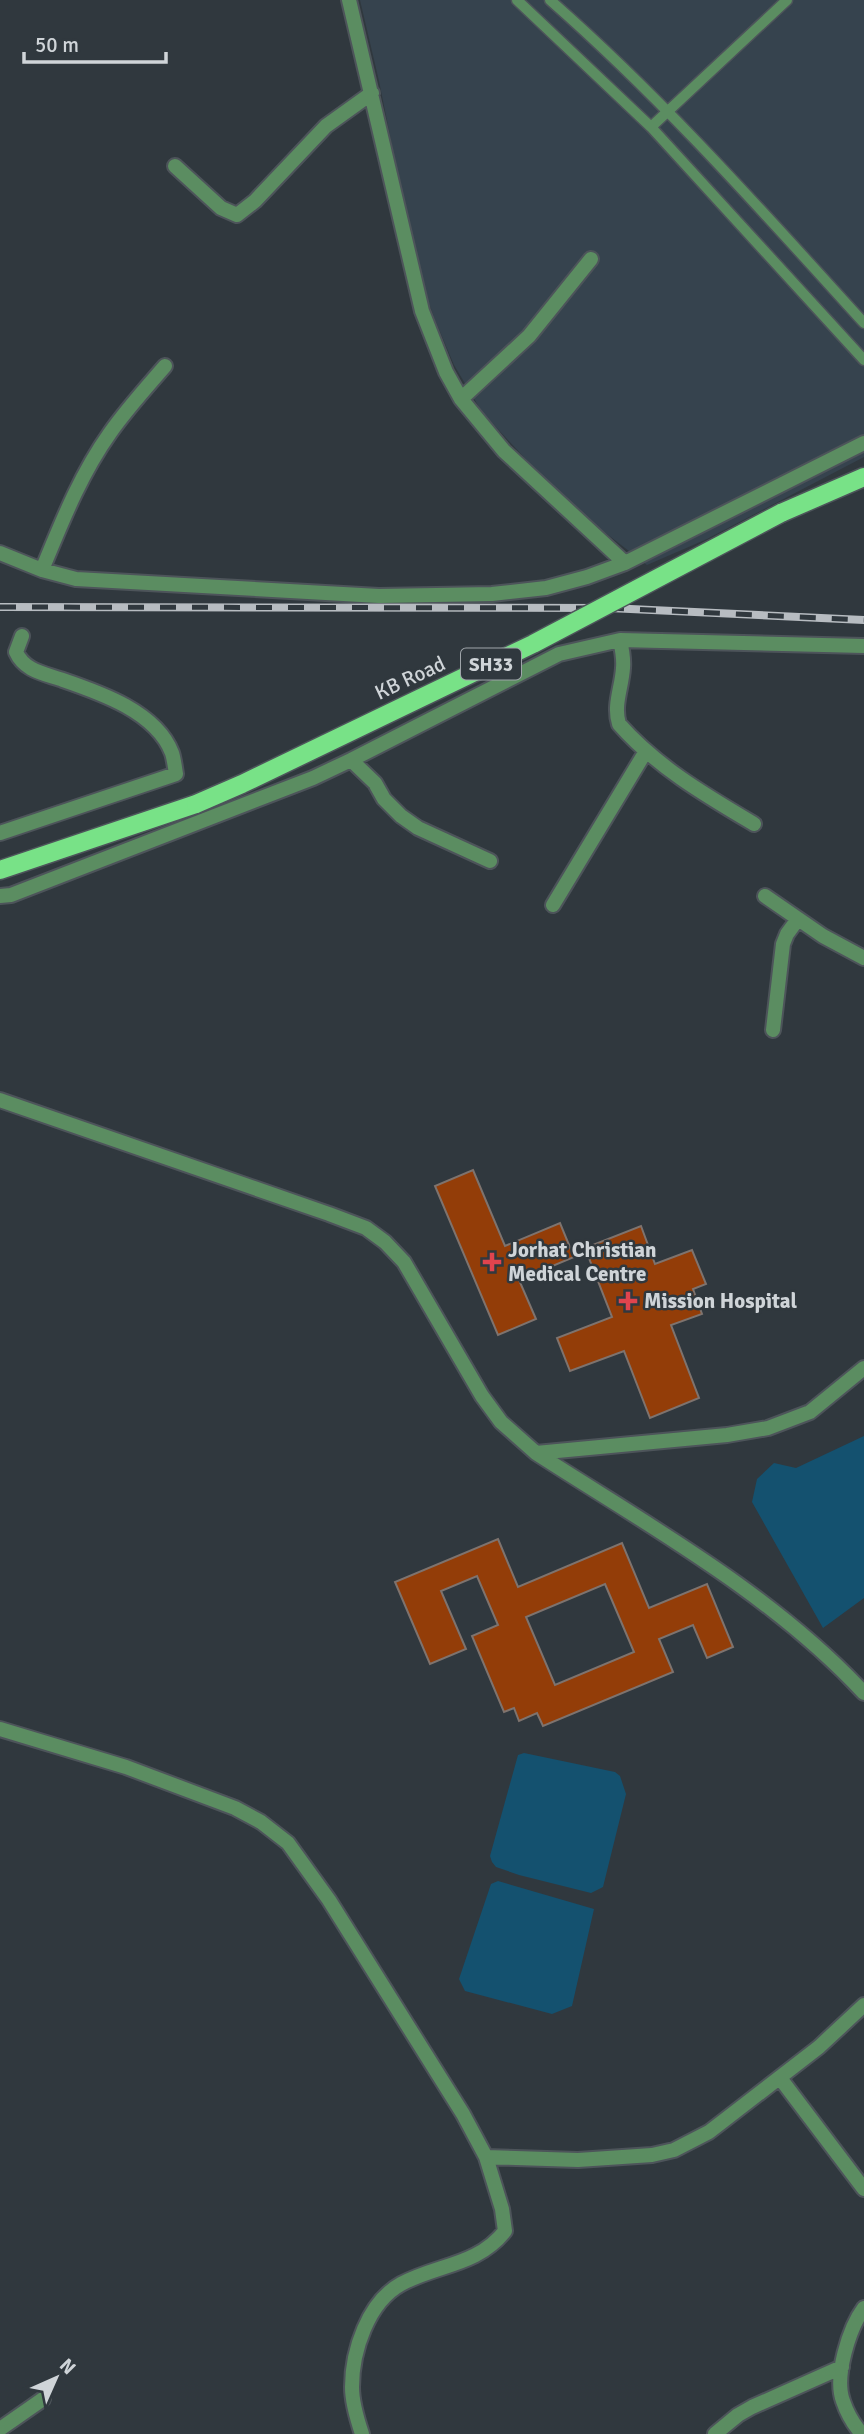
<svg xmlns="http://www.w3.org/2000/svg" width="864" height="2434" font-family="Signika,sans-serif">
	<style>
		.built { fill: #36434e }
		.water { fill: #14516f }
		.building { fill: #933d08; stroke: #7e736e; stroke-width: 2; fill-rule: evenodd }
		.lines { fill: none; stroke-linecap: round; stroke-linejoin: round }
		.lane-casing { stroke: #4d545a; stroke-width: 13 }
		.street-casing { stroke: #4d545a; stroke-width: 18 }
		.primary-casing { stroke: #4d545a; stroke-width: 21 }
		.lane { stroke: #5b8d61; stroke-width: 10 }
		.street { stroke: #5b8d61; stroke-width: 14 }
		.primary { stroke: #78e287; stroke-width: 18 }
		.rail-casing { stroke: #b7bcc1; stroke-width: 8 }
		.rail { stroke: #30383e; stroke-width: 5; stroke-dasharray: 16; stroke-linecap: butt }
		.primary-bridge-casing { stroke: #4d545a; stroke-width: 21; stroke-linecap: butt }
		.primary-bridge { stroke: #78e287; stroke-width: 18 }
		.health-dot { fill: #e0444e; stroke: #30383e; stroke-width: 2.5 }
		.labels { text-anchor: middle; stroke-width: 5; stroke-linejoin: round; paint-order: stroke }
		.shield { fill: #30383e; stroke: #9fa5aa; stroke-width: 2 }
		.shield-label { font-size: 19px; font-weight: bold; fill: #cfd4d8 }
		.street-label { font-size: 21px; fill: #cfd4d8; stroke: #30383e }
		.poi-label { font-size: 21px; font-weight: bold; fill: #cfd4d8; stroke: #30383e; text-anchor: start }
	</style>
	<rect width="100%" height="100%" fill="#30383e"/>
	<path class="built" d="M360 0H864V457L707 539 647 565 594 524 531 465 482 412 454 365 435 320 417 269 379 81Z"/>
	<path class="water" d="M864 1436V1598L823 1628 752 1502 757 1479 774 1463 796 1468Z
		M524 1753 615 1772 620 1776 626 1794 603 1887 591 1893 519 1875 496 1867 492 1862 490 1856 518 1755Z
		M498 1881 594 1909 572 2006 552 2014 465 1991 459 1979 491 1884Z"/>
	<path class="building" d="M473 1170 505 1246 560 1223 574 1257 519 1280 536 1319 498 1335 435 1186Z
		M641 1226 655 1264 692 1250 706 1284 693 1289 702 1314 671 1325 699 1398 650 1418 624 1351 570 1371 557 1338 612 1317 585 1248Z
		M498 1539 518 1587 622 1543 649 1608 707 1584 733 1647 707 1658 693 1625 659 1639 673 1672 543 1726 537 1713 519 1721 514 1708 504 1712 472 1636 498 1625 477 1576 441 1591 466 1649 430 1664 395 1582ZM605 1584 634 1652 555 1685 526 1617Z"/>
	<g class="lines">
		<g class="lane-casing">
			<path id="lane" d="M517 0 651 127 864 360
				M550 0C663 99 763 212 864 323
				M651 127 787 0"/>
		</g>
		<g class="street-casing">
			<path id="street" d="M349 0 422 311 446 372 461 399 504 451 625 563 864 443
				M175 166 221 208 237 215 255 201 326 126 372 93
				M461 399 529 336 591 259
				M0 553 42 570 76 579 379 596 492 594 546 588 587 577 625 563
				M42 570C61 524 80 475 110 433 126 410 146 388 165 366
				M620 640C622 649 624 658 623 668 622 687 613 705 619 724 657 767 705 795 754 824
				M351 760 559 654 620 640 864 646
				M0 833 176 774C175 768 174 759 172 753 156 711 98 692 60 679 42 673 24 670 16 652L22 636
				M0 896 11 895 313 778 351 760 375 783 384 799 401 816 418 828 490 861
				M765 896 823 936 864 958
				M553 905 646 751
				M773 1030 783 944 787 934 798 919
				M0 1100 329 1214 366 1228 385 1242 404 1262 482 1396 501 1422 536 1453C649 1526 771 1593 864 1693
				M536 1453 727 1435 768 1428 810 1412 864 1368
				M0 1729 126 1767 235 1808 261 1822 288 1843 329 1900 463 2114 486 2157 502 2209 505 2231C477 2266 438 2264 401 2284 368 2302 352 2351 352 2387 352 2403 357 2419 362 2434
				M780 2078 864 2189
				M486 2157 578 2160 652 2155 674 2150 709 2132 819 2047 864 2005
				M0 2429 43 2399
				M715 2434 738 2415 752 2407 842 2367
				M862 2434C854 2425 847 2413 843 2401 834 2377 849 2328 864 2308"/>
		</g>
		<g class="primary-casing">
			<path id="primary" d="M781 513 864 477
				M0 870 196 804"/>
		</g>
		<use href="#lane" class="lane"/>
		<use href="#street" class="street"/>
		<use href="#primary" class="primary"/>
		<g class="rail-casing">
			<path id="rail" d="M0 607 609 608 864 620"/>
		</g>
		<use href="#rail" class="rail"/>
		<g class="primary-bridge-casing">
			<path id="primary-bridge" d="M196 804 242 784 533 644 781 513"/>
		</g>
		<use href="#primary-bridge" class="primary-bridge"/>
	</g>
	<g class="health-dot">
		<path d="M488.5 1251.5h7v7h7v7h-7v7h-7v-7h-7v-7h7z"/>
		<path d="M624.5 1290.5h7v7h7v7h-7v7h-7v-7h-7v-7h7z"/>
	</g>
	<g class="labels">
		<rect class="shield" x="461" y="648.5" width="60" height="31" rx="5"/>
		<g class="shield-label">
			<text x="491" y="671">SH33</text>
		</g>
		<g class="street-label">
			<text transform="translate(410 678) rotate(-25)" y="7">KB Road</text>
		</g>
		<g class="poi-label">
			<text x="508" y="1257">Jorhat Christian<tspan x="508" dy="24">Medical Centre</tspan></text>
			<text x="644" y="1308">Mission Hospital</text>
		</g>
	</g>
	<g transform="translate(56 2378) rotate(45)" stroke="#30383e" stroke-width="5" paint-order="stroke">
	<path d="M0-5L12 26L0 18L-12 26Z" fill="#cfd4d8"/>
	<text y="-10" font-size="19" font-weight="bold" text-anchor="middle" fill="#cfd4d8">N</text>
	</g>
	<path d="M24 52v10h142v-10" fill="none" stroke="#cfd4d8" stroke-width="3.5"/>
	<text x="35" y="52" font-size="21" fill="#cfd4d8" stroke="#30383e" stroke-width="5" paint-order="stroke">50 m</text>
</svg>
